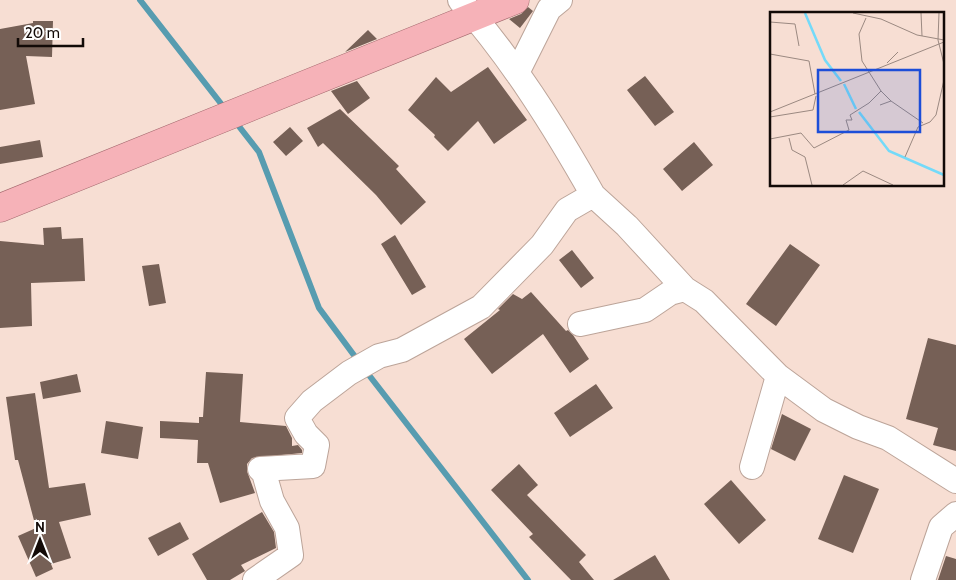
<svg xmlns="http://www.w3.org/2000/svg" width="956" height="580" font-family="Cabin,sans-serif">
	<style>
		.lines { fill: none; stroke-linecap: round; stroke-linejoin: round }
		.stream { stroke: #579cb0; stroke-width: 6 }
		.building { fill: #766056 }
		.minor-casing { stroke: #bca499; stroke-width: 26 }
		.trunk-casing { stroke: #a56a6f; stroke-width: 29 }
		.minor { stroke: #fff; stroke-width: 24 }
		.trunk { stroke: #f6b2b8; stroke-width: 28 }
		.inset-river { fill: none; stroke: #74daf9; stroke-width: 2.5 }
		.inset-road { fill: none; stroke: #9b8981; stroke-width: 1 }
		.view { fill: #1d4ed8; fill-opacity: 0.15; stroke: #1d4ed8; stroke-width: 2.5 }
		.inset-edge { fill: none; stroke: #120a07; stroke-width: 2.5 }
	</style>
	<rect width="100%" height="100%" fill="#f7ded3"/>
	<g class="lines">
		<path class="stream" d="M140 0 226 110
			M234 120 259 152 319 308 359 362
			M365 370 528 580"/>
	</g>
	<path class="building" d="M528 7 533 11 520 28 509 19 521 14Z
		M33 21H53L52 57 26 56 35 104 0 110V29L33 23Z
		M368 30 377 39 345 52Z
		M488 67 527 120 494 144 478 121 448 151 434 137 435 135 408 110 436 77 451 92Z
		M645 76 674 112 655 126 627 90Z
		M357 81 370 98 348 114 331 91Z
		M340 109 399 166 396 169 426 202 401 225 376 195 323 143 318 147 307 128Z
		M290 127 303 141 286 156 273 142Z
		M40 140 43 157 0 164V147Z
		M694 142 713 165 682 191 663 169Z
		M61 227 62 239 83 238 85 281 31 283 32 326 0 328V241L44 245 43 228Z
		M395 235 426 287 412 295 381 244Z
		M790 244 820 265 776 326 746 304Z
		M572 250 594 278 581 288 559 260Z
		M159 264 166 303 149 306 142 266Z
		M531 292 566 331 568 330 573 335 589 359 570 373 543 334 492 374 464 339 500 310 498 309 513 294 522 299Z
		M928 338 956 345V451L933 445 938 428 906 419Z
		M206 372 243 374 240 422 286 426 292 438V446L298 445 302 450V453L252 458 247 464V471L255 493 220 503 208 463H197L198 440 160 438V421L199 423V417H203Z
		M77 374 81 392 43 399 40 382Z
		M596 384 613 408 570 437 554 413Z
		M35 393 49 488 85 483 91 515 59 522 71 558 51 564 53 569 36 577 18 536 36 528 18 460H15L6 397Z
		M782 414 811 429 795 461 771 449Z
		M106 421 143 427 138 459 101 453Z
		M519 464 538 485 527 495 586 555 579 562 594 580H571L529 537 533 534 491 490Z
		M844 475 879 489 853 553 818 539Z
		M731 480 766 520 739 544 704 504Z
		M262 512 274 532 276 548 241 565 245 571 230 580H207L192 554Z
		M180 522 189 539 158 556 148 538Z
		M655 555 670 580H613Z
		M946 556 956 559V580H938Z"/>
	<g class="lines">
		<g class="minor-casing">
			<path id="minor" d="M460 0C512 59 554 126 593 195
				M517 73 549 9 560 0
				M580 324 645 310 670 293 685 289 704 301 778 376 824 410 858 427 888 438 956 481
				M752 467 778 376
				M255 580 291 555 287 528 272 501 264 473 260 469 313 466 317 445 306 434 297 418 312 401 349 373 379 356 402 350 481 307 542 245 567 210 593 195 627 226 685 289
				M923 580 941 527 956 514"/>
		</g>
		<g class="trunk-casing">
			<path id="trunk" d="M0 208 515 0"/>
		</g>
		<use href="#minor" class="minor"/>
		<use href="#trunk" class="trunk"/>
	</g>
	<g transform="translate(770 12)">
		<rect width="174" height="174" fill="#f7ded3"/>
		<path class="inset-river" d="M35 1 55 48 71 69M74 72 86 97M89 100 119 139 174 163"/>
		<path class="inset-road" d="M83 1 111 7 147 23 174 28M151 1 152 24M169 1 168 28 174 52M96 6 89 22 92 49 111 79M0 10 25 12 29 34M0 42 39 49 45 82M117 51 128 40M110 93 121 89 153 111M0 100 174 30M0 105 43 98 46 84M19 126 22 138 35 145 42 173M0 127 31 121 44 136 79 118 76 108H82L80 103 99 91 111 79 121 89M135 145 148 115 160 110 166 103 174 68M73 173 93 159 123 173"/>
		<path class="view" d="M48 58H150V120H48Z"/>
		<rect width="174" height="174" class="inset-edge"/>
	</g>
	<g transform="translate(40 540)" stroke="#ffffff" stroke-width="4" paint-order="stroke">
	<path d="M0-4L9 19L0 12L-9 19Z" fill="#120a07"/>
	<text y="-8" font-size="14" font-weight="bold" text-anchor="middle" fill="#120a07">N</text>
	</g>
	<path d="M18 38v8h65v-8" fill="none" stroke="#120a07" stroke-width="2.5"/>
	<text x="25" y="38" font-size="15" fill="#120a07" stroke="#ffffff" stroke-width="4" paint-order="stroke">20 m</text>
</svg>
